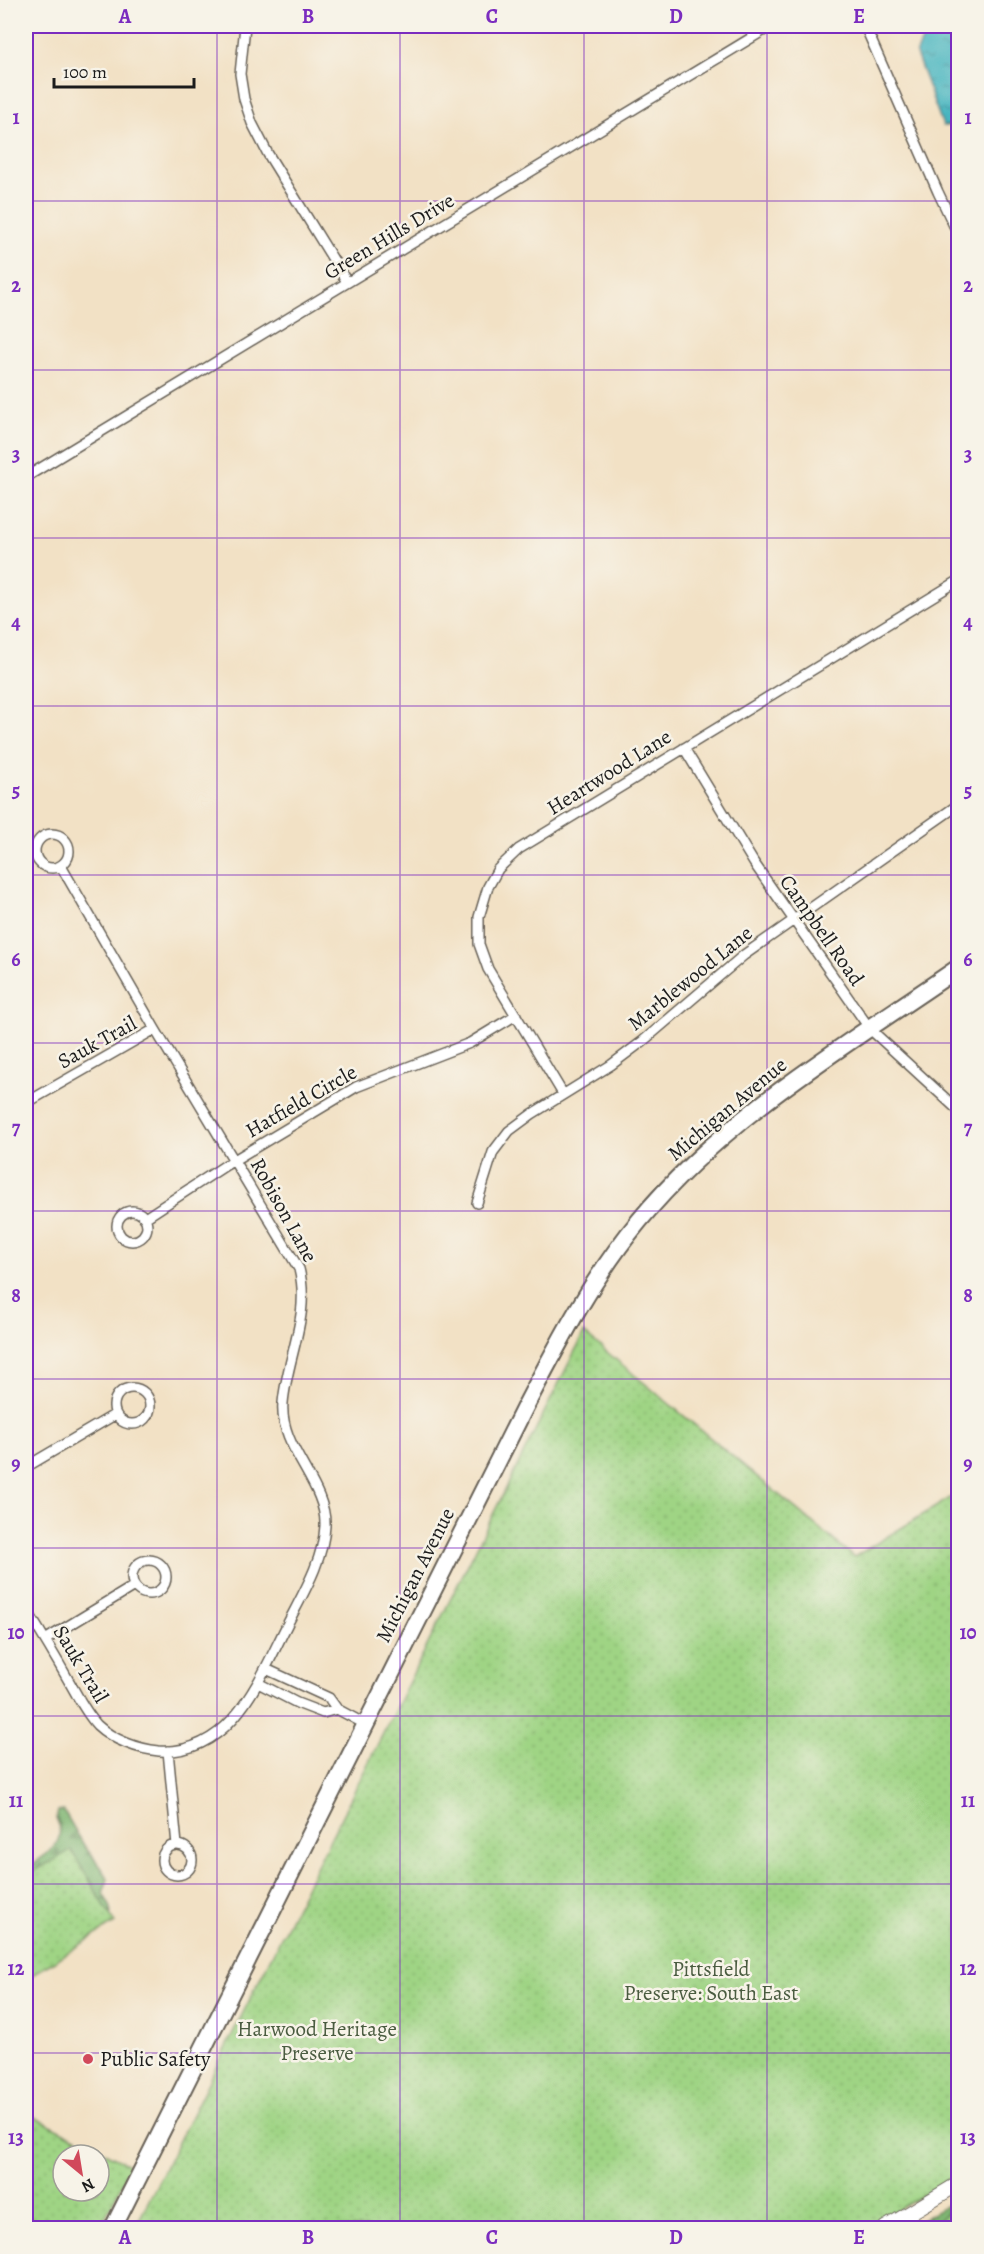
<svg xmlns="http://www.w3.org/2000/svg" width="984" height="2254" font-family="Alegreya,serif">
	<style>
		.forest { fill: url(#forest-firs); stroke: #4e6947; stroke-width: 1.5 }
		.wetland { fill: url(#wetland-marsh); stroke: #5e7850; stroke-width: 1.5 }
		.park { fill: url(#park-dots); stroke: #5e7850; stroke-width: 1.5; fill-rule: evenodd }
		.water { fill: url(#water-ripples); stroke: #31686e; stroke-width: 1.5 }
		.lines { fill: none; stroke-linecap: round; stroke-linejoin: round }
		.minor-casing { stroke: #676157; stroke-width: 12 }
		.secondary-casing { stroke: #676157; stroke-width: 16 }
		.trunk-casing { stroke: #676157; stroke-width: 20 }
		.minor { stroke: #fff; stroke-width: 9 }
		.secondary { stroke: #fff; stroke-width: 14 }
		.trunk { stroke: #fff; stroke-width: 16 }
		.grid { fill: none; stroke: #7b2cbf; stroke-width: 1.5; stroke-opacity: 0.55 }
		.poi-dot { fill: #d1495b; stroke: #f7f3e8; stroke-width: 2 }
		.labels { text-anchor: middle; stroke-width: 5; stroke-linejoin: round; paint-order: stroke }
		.street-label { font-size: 21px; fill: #1c1c1c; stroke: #f7f3e8 }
		.park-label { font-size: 21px; fill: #4a5c40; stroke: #f7f3e8 }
		.poi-label { font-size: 21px; fill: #1c1c1c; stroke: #f7f3e8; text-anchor: start }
		.neatline { fill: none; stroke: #7b2cbf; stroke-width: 2 }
		.grid-label { font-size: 20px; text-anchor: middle; font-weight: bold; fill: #7b2cbf }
	</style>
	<defs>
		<pattern id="forest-firs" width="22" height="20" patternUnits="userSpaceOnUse" patternTransform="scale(1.5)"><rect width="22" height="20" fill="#7fb672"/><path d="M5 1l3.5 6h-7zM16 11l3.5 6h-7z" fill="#67935d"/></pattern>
		<pattern id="wetland-marsh" width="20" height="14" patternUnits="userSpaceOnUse" patternTransform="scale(1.5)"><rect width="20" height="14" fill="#9fd484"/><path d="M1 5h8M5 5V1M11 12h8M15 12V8" fill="none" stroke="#88b571"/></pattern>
		<pattern id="park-dots" width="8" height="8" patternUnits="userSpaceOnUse" patternTransform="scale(1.5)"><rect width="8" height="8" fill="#9fd484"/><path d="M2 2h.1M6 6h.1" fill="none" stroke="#88b571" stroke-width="1.8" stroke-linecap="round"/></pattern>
		<pattern id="water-ripples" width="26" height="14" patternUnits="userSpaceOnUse" patternTransform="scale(1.5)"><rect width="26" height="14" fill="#46b5c0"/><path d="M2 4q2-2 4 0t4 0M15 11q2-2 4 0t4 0" fill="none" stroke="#3a929b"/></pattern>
	</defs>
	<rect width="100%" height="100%" fill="#f7f3e8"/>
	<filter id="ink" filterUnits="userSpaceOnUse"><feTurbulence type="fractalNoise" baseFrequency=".0167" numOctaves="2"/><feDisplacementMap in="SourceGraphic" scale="12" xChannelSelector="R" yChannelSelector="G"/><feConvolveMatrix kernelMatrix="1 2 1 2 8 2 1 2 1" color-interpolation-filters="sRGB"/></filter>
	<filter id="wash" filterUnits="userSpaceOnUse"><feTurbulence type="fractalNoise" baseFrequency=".008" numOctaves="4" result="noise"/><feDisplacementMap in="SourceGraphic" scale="24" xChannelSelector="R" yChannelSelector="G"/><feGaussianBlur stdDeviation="1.35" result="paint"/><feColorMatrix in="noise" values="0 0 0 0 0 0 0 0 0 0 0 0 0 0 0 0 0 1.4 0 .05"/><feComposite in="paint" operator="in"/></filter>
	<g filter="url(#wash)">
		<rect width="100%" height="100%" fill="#f2e1c5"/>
		<path class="forest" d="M58 1811H64L85 1847 101 1867 108 1879 103 1893 111 1908 110 1921 26 1941V1869C44 1855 69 1845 56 1818Z
			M958 2198V2228H909Z"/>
		<path class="wetland" d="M958 2208V2228H923Z"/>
		<path class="park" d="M584 1333 854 1557 958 1493V2174L868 2228H135Z
			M71 1850 115 1923 26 1979V1876Z
			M26 2113 131 2165 100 2228H26ZM63 2155H99V2191H63Z"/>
		<path class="water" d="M929 26H958V125L943 126 916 54Z"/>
	</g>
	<g filter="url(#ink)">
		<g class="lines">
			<g class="minor-casing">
				<path id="minor" d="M245 26 240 74 244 99 252 123 268 154 347 282
					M865 26 938 192 958 234
					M26 477 771 26
					M684 748 754 863 870 1029 958 1110
					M35 851a17 17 0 1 1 34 0a17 17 0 1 1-34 0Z
					M563 1094 488 969 479 944V917L488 887 498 869 519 849 958 581
					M26 1103 155 1029
					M477 1203 493 1152 509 1131 532 1114 611 1065 643 1041 744 955 958 805
					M117 1226a15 15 0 1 1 30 0a15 15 0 1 1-30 0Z
					M145 1218 226 1165 356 1087 470 1043 516 1015
					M114 1406a18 18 0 1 1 36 0a18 18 0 1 1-36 0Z
					M26 1467 116 1414
					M132 1577a17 17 0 1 1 34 0a17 17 0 1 1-34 0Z
					M26 1609C41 1633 56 1658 70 1683 78 1697 86 1713 97 1725 113 1740 138 1749 159 1751 232 1755 259 1680 286 1627 302 1595 323 1562 325 1526 327 1484 279 1448 283 1403 287 1357 311 1315 299 1269L155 1029 61 866
					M45 1640 134 1586
					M266 1669 329 1698 337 1709 365 1724
					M258 1683 297 1703 323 1713 337 1709
					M168 1751 177 1845
					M162 1860a15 15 0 1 1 30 0a15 15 0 1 1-30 0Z"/>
			</g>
			<g class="secondary-casing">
				<path id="secondary" d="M885 2228 958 2184"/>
			</g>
			<g class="trunk-casing">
				<path id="trunk" d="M113 2228 525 1407C559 1342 592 1278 639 1221 726 1115 847 1045 958 968"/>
			</g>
			<use href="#minor" class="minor"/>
			<use href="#secondary" class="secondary"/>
			<use href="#trunk" class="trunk"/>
		</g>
	</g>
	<path class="grid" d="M217 26V2228M400 26V2228M584 26V2228M767 26V2228M26 201H958M26 370H958M26 538H958M26 706H958M26 875H958M26 1043H958M26 1211H958M26 1379H958M26 1548H958M26 1716H958M26 1884H958M26 2053H958"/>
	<circle class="poi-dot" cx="88" cy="2059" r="6"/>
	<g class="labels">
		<g class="street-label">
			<text transform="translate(389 236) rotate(-31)" y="7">Green Hills Drive</text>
			<text transform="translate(609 772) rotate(-32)" y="7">Heartwood Lane</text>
			<text transform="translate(822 930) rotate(55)" y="7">Campbell Road</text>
			<text transform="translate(690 978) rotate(-39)" y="7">Marblewood Lane</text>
			<text transform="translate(97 1042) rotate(-29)" y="7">Sauk Trail</text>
			<text transform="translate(301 1101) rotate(-30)" y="7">Hatfield Circle</text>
			<text transform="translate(727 1109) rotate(-40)" y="7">Michigan Avenue</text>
			<text transform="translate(284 1210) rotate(61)" y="7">Robison Lane</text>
			<text transform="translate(415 1575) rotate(-63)" y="7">Michigan Avenue</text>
			<text transform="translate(81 1664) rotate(59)" y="7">Sauk Trail</text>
		</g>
		<g class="park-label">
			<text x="711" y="1976">Pittsfield<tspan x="711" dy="24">Preserve: South East</tspan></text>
			<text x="317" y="2036">Harwood Heritage<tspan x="317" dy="24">Preserve</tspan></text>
		</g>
		<g class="poi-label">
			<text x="100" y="2066">Public Safety</text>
		</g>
	</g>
	<rect width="984" height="2254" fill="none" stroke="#f7f3e8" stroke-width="66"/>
	<g transform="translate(81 2173) rotate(150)"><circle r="28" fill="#f7f3e8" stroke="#9f9d96" stroke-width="1.5"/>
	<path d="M0-4.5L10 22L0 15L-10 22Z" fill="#d1495b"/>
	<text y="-9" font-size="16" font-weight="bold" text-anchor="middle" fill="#1c1c1c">N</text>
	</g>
	<path d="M54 78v9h140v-9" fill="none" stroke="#1c1c1c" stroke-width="3"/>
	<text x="63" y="78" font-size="18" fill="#1c1c1c" stroke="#f7f3e8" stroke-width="4.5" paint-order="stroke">100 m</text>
	<rect x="33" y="33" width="918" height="2188" class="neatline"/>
	<g class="grid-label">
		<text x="125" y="23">A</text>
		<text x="308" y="23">B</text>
		<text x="492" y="23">C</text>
		<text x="676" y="23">D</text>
		<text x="859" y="23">E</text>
		<text x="16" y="124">1</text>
		<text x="968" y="124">1</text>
		<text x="16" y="292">2</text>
		<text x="968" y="292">2</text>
		<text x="16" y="461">3</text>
		<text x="968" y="461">3</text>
		<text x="16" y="629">4</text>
		<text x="968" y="629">4</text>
		<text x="16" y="797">5</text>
		<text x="968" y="797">5</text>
		<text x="16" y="966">6</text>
		<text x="968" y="966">6</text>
		<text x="16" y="1134">7</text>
		<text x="968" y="1134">7</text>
		<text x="16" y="1302">8</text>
		<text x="968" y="1302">8</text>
		<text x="16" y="1470">9</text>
		<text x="968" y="1470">9</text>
		<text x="16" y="1639">10</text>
		<text x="968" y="1639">10</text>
		<text x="16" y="1807">11</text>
		<text x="968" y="1807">11</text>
		<text x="16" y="1975">12</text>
		<text x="968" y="1975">12</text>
		<text x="16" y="2144">13</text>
		<text x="968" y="2144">13</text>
		<text x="125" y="2244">A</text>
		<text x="308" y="2244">B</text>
		<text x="492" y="2244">C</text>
		<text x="676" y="2244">D</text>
		<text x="859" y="2244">E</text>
	</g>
</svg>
